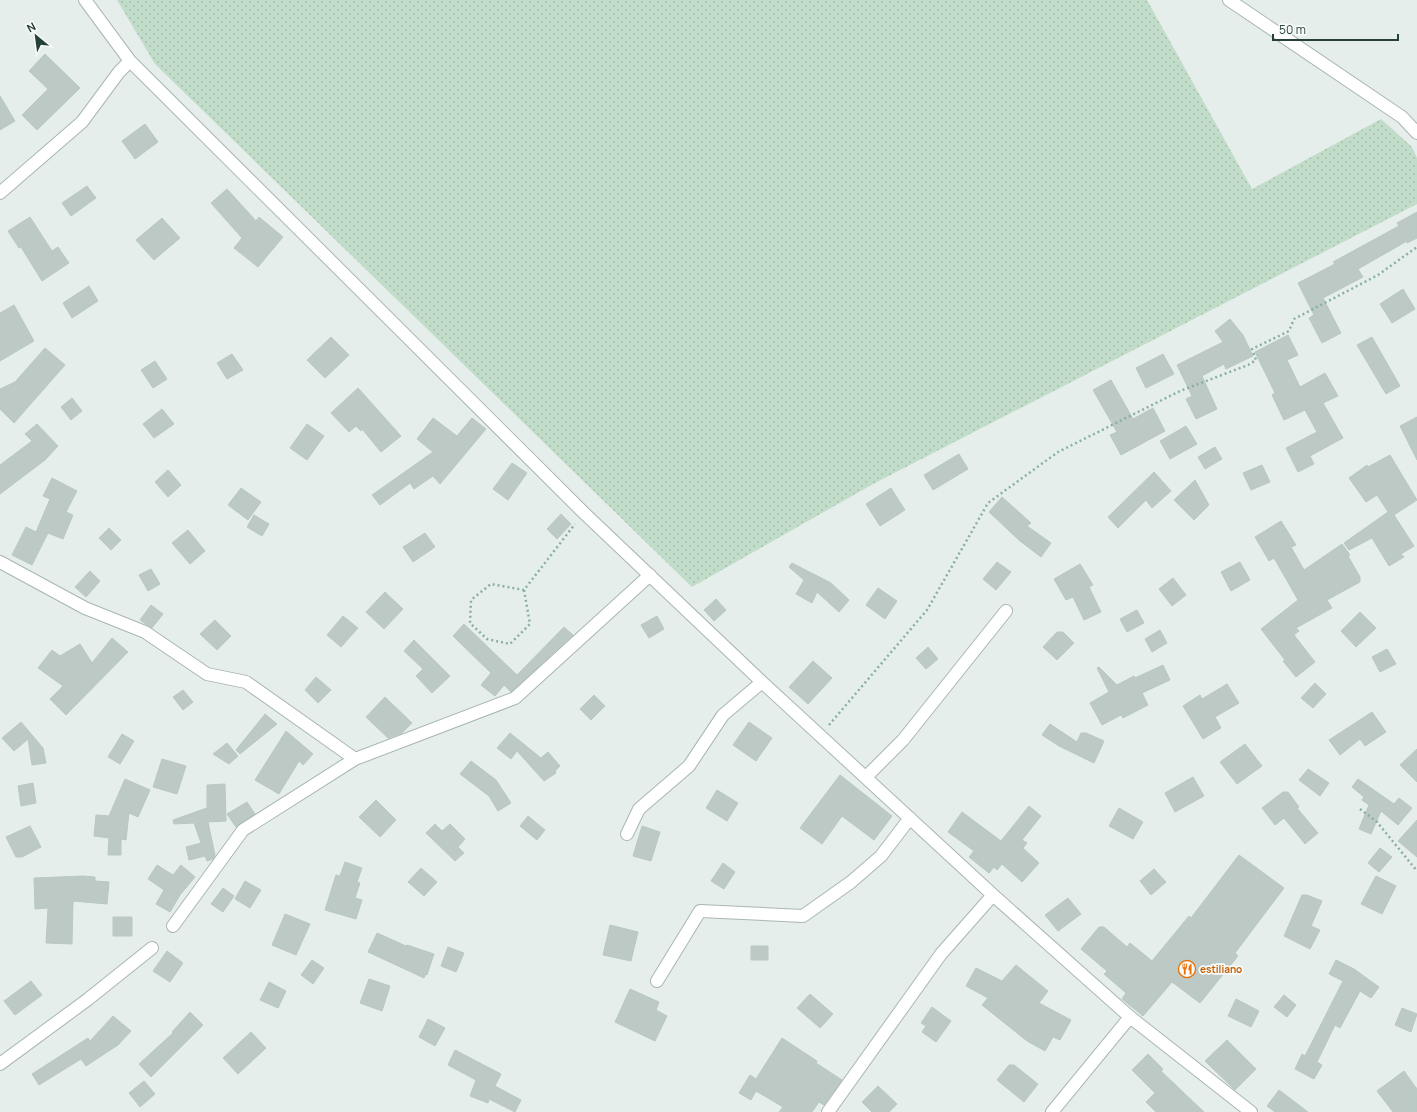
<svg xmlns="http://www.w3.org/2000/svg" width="1417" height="1112" font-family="Manrope,sans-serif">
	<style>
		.grass { fill: url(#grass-dots) }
		.building { fill: #bcc9c4; stroke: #b9c8c2 }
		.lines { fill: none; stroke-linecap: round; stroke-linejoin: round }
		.minor-casing { stroke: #a9b6b2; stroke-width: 14 }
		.path { stroke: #89afa4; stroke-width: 2.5; stroke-dasharray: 2 3; stroke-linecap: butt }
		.minor { stroke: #fff; stroke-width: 12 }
		.labels { text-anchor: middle; stroke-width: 3.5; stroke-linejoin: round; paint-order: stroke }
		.food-label { font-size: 10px; font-weight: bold; fill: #c56008; stroke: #f7fbf9; text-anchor: start }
	</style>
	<defs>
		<pattern id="grass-dots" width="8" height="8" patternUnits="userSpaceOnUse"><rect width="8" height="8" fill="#c1ddc9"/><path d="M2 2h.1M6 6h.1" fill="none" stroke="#a6bfad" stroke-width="1.8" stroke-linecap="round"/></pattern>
	</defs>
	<rect width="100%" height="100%" fill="#e6eeeb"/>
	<path class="grass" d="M117 0H1147L1252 189 1381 119 1412 147 1417 158V204L873 484 692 587 155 64Z"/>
	<path class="building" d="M45 54 80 88 37 130 22 115 48 89 29 71Z
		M0 96 15 121 0 130Z
		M145 124 158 142 135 159 122 141Z
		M87 186 96 198 71 216 62 203Z
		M227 189 256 221 259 217 283 237 258 267 234 248 242 238 211 203Z
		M1417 212V238L1407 243V241L1358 269 1363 277 1323 298 1341 333 1322 343 1309 318 1314 315 1298 283 1335 264 1333 262 1399 226 1397 223Z
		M30 217 52 251 58 247 69 263 42 281 21 247 19 248 8 231Z
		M162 218 180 238 154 260 136 240Z
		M89 286 98 301 72 318 63 303Z
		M1403 289 1415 309 1392 323 1380 304Z
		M14 305 34 341 0 361V313Z
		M1230 319 1243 335 1253 356 1226 369 1224 364 1202 376 1217 409 1196 419 1186 399 1192 396 1177 365 1223 342 1215 331Z
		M1288 335 1298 355 1287 360 1300 387 1325 373 1338 396 1323 403 1343 438 1310 456 1314 464 1298 472 1286 448 1317 432 1305 410 1284 420 1272 395 1275 393 1255 352Z
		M331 337 349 355 325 378 307 360Z
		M1372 337 1400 386 1386 394 1357 345Z
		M45 348 65 365 14 423 0 409V389L15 382Z
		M232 354 243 370 227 379 217 363Z
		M1163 354 1174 374 1146 388 1136 368Z
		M155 361 167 379 153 388 141 370Z
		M1111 380 1133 419 1153 408 1165 431 1121 455 1110 435 1117 432 1093 390Z
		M358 388 401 436 381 452 362 429 361 431 356 426 349 432 331 413Z
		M72 398 82 411 71 420 61 407Z
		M162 409 174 424 154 438 143 424Z
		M1417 417V460L1400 426Z
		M433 418 457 436 472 418 486 429 440 484 433 476 414 489 410 483 380 505 372 495 433 452 417 439Z
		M37 424 58 446 45 460 0 494V465L32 441 25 434Z
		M307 424 324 436 307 460 290 448Z
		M1186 426 1197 444 1170 459 1160 441Z
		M1215 447 1222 459 1205 469 1198 457Z
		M959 454 968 469 933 490 924 475Z
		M1390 455 1417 500 1394 515 1414 546 1401 554 1404 557 1389 566 1372 538 1349 550 1344 543 1388 512 1377 495 1366 502 1349 478 1367 465 1368 467Z
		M512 463 527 473 508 500 493 489Z
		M1262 465 1270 482 1251 490 1243 473Z
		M168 470 181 485 168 497 155 482Z
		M1154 472 1171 491 1152 508 1146 500 1118 528 1108 517Z
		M52 478 77 491 66 512 73 515 63 539 48 533 32 565 12 555 26 527 36 532 50 499 43 496Z
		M1195 480 1209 505 1194 520 1174 500Z
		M241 488 261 502 248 520 228 505Z
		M891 488 905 510 880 526 866 504Z
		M1002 497 1031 523 1027 526 1051 543 1041 557 1020 541 989 512Z
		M561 514 571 524 557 539 547 529Z
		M254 515 269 524 262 536 247 527Z
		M1281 521 1296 545 1291 547 1304 570 1342 544 1350 555 1348 556 1360 577V582L1327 600 1332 608 1296 628 1299 631 1294 635 1315 662 1296 677 1283 661 1285 660 1261 629 1298 600 1274 558 1269 561 1255 537Z
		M109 528 121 540 111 550 99 538Z
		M188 530 205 551 190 564 172 543Z
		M425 533 435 547 413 562 403 547Z
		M997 562 1011 572 996 590 983 579Z
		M1240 562 1250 580 1231 591 1221 572Z
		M792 563 831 583 849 600 839 612 817 592 812 603 796 594 804 580 789 567Z
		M1080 564 1093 585 1089 587 1101 612 1084 620 1073 597 1066 600 1054 579Z
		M151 569 160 584 148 591 139 575Z
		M90 571 100 581 86 597 75 587Z
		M1173 578 1186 595 1172 606 1159 589Z
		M878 588 897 601 885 619 866 605Z
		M385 592 403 609 384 629 366 612Z
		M716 599 726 610 714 621 704 610Z
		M151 605 163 614 152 628 140 620Z
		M1137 610 1144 623 1127 632 1120 619Z
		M1360 612 1376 628 1356 647 1341 631Z
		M343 616 358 628 341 647 327 635Z
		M657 616 664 629 649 638 641 625Z
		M215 620 231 636 217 650 200 634Z
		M464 624 517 675 564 627 573 635 511 692 504 685 495 696 481 685 491 673 453 636Z
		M1160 630 1167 643 1152 652 1145 639Z
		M1057 632H1063L1074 643 1057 660 1043 647Z
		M112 638 128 652 66 715 50 699 63 686 38 668 52 650 60 656 80 644 92 663Z
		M414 640 450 676 432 693 416 676 423 669 404 651Z
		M928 647 938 659 926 669 916 658Z
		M1387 649 1396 664 1380 672 1372 657Z
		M813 661 832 678 808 704 789 687Z
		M1163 665 1170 680 1142 693 1148 705 1123 718 1121 715 1102 725 1090 703 1109 692 1097 668 1099 667 1117 685 1134 676 1135 678Z
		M316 677 331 690 318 703 305 690Z
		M1315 683 1326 694 1313 708 1301 698Z
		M1227 684 1239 703 1215 717 1221 728 1203 739 1183 706 1200 695 1202 699Z
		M183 690 193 702 183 710 173 697Z
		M594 695 605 706 591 720 580 709Z
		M385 697 412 723 402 733 388 738 366 717Z
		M1372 712 1386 732 1365 746 1360 739 1340 755 1329 740Z
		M265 714 277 724 240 754 236 750Z
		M21 722 43 748 46 763 32 765 28 739 14 751 2 738Z
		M749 722 772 738 756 761 733 745Z
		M1050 724 1077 742 1081 733H1086L1104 741 1094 763 1059 746 1042 735Z
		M286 731 313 754 303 765 299 761 279 794 255 780Z
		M510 733 541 758 548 752 560 766 555 771 556 773 544 781 517 751 511 759 497 748Z
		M122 734 134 741 120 764 108 757Z
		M227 743 238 756 229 764 213 754Z
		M1245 744 1262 766 1237 784 1220 762Z
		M1417 749V782L1400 765Z
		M162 759 186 766 177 794 153 787Z
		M471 761 496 780 511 803 498 811 489 796 460 774Z
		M1308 769 1329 783 1320 796 1299 780Z
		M840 775 892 816 874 840 842 816 822 844 800 828Z
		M1193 777 1204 796 1175 812 1165 793Z
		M125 779 150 790 138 817 129 813 126 840 121 839V855H108L109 838 94 836 96 815 109 816Z
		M1358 779 1394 804 1399 798 1412 808 1398 825 1381 811 1371 834 1359 829 1369 805 1362 800 1364 797 1352 787Z
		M33 783 36 803 21 806 18 786Z
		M225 784 226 821 208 822 215 855 213 859 207 861 205 856 189 860 186 847 201 843 194 823 174 824 173 820 207 808V785Z
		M717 790 738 803 727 821 706 808Z
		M1283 792H1288L1299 807 1297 808 1318 833 1305 844 1284 818 1275 825 1262 808Z
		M376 800 396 820 380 837 359 817Z
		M247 802 255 814 236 827 227 814Z
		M1029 806 1041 816 1022 840 1027 843 1023 848 1039 863 1022 882 1002 864 997 870 994 867 989 873 969 857 974 851 948 832 962 812 1001 841Z
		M1119 808 1143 822 1133 839 1109 826Z
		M528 816 545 830 537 840 520 826Z
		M1417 820V857L1398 841Z
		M435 824 442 831 450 824 465 839 458 847 464 853 455 861 426 833Z
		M30 826 41 847 22 857H16L6 837Z
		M642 826 660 832 651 861 633 856Z
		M1380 848 1392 857 1379 872 1368 863Z
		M1239 855 1284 888 1235 953 1238 956 1200 1003 1172 982 1143 1016 1122 999 1126 993 1104 974 1107 971 1081 949 1099 927H1104L1127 947 1130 943 1152 961 1189 916 1191 918Z
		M345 862 362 868 357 882 360 883 355 898 362 900 356 919 325 910 336 875 340 876Z
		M723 863 735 872 724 889 711 881Z
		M157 865 173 875 181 865 195 877 180 895 170 912 156 904 164 890 148 879Z
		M421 868 437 882 424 896 408 882Z
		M1154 869 1166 882 1151 895 1140 881Z
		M83 876 95 877V881L109 882 107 904 73 901 72 944 46 943 48 908 35 909 34 878Z
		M1376 876 1396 886 1382 914 1361 904Z
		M245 881 261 890 250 908 235 899Z
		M223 888 234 896 223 912 211 904Z
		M1302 895H1307L1322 901 1311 926 1320 930 1310 949 1284 936Z
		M1068 898 1081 914 1058 931 1045 915Z
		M285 914 310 924 296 955 272 945Z
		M113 917H132V936H113Z
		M610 925 638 932 631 961 603 955Z
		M377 933 406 946 407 945 434 954 427 975 426 974 424 978 368 952Z
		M751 946H768V960H751Z
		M448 947 464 953 456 972 441 966Z
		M167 951 183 963 170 982 153 971Z
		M312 960 324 968 313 984 301 975Z
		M1336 960 1354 969 1353 971 1354 969 1379 987 1371 998 1360 991 1340 1028 1335 1025 1317 1062 1322 1065 1314 1079 1295 1069 1302 1054 1305 1056 1343 981 1329 974Z
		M1016 965 1048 991 1039 1003 1071 1020 1060 1040 1053 1037 1045 1051 1027 1041 982 1005 988 998 966 986 976 968 1002 981Z
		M369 979 390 986 382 1011 360 1003Z
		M31 981 42 995 15 1015 4 1001Z
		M269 982 286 991 278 1008 260 1000Z
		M630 989 659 1002 656 1010 667 1016 655 1041 615 1022Z
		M810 994 833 1014 820 1028 797 1008Z
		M1284 995 1296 1005 1287 1017 1274 1007Z
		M1236 999 1259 1011 1251 1027 1228 1016Z
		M932 1007 951 1021 936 1042 922 1032 926 1026 921 1023Z
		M1402 1008 1417 1014 1411 1032 1395 1025Z
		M190 1012 203 1025 151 1077 139 1064 173 1033 172 1032Z
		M113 1016 131 1031 118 1045 86 1066 81 1059 39 1085 32 1074 88 1038 90 1041Z
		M428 1019 445 1028 435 1046 419 1037Z
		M251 1032 266 1048 238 1074 223 1058Z
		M782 1038 817 1061 816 1063 842 1080 824 1105 819 1102 812 1112H779L783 1107 756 1091 751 1100 739 1093 750 1075 756 1079Z
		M1227 1040 1256 1069 1235 1090 1205 1061Z
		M455 1050 501 1074 495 1086 521 1100 515 1112 489 1099 488 1103 470 1096 476 1080 448 1065Z
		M1148 1054 1163 1069 1161 1071 1204 1112H1156L1146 1102 1155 1093 1132 1070Z
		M1009 1065H1014L1038 1084 1024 1102 997 1080Z
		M1404 1071 1417 1089V1112H1393L1377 1091Z
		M144 1081 155 1094 140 1107 129 1093Z
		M878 1086 897 1104 889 1112H872L862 1102Z
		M1279 1090 1308 1112H1275L1267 1106Z"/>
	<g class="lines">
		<g class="minor-casing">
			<path id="minor" d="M85 0 130 61 584 513 762 682 993 895 1130 1017 1251 1112
				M1229 0 1402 117 1417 133
				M0 193 82 122 119 72 130 61
				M0 562 85 608 145 632 207 674 246 682 355 759
				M866 777 903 740 1006 611
				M627 834 639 809 689 766 723 715 762 682
				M173 926 243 830 355 759 515 698 650 575
				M657 981 700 911 803 916 851 882 881 856 910 818
				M0 1064 87 1000 152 948
				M828 1112 941 954 993 895
				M1052 1112 1130 1017"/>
		</g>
		<path class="path" d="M524 590 530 624 510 644 487 639 470 623 471 600 491 584 524 590 575 524
			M829 725 927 610 988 503 1058 452 1180 391 1248 365 1256 360 1252 349 1289 331 1294 319 1378 275 1417 247
			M1360 809 1377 822 1417 871"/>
		<use href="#minor" class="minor"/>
	</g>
	<defs>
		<g id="restaurant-ring" transform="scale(0.9)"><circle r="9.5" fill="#f7fbf9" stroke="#e8710a" stroke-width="1.5"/><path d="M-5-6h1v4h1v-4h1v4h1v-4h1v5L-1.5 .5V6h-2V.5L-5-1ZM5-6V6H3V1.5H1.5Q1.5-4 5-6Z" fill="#e8710a"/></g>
	</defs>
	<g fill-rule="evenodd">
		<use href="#restaurant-ring" x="1187" y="969"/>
	</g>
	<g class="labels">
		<g class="food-label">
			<text x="1200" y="973">estiliano</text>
		</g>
	</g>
	<g transform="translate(36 36) rotate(331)" stroke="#f7fbf9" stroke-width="3" paint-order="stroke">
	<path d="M0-3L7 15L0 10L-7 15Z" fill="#263f39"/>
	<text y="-6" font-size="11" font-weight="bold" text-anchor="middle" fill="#263f39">N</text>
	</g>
	<path d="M1273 34v6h125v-6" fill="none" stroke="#263f39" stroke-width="2"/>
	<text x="1279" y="34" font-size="12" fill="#263f39" stroke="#f7fbf9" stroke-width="3" paint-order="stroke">50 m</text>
</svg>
